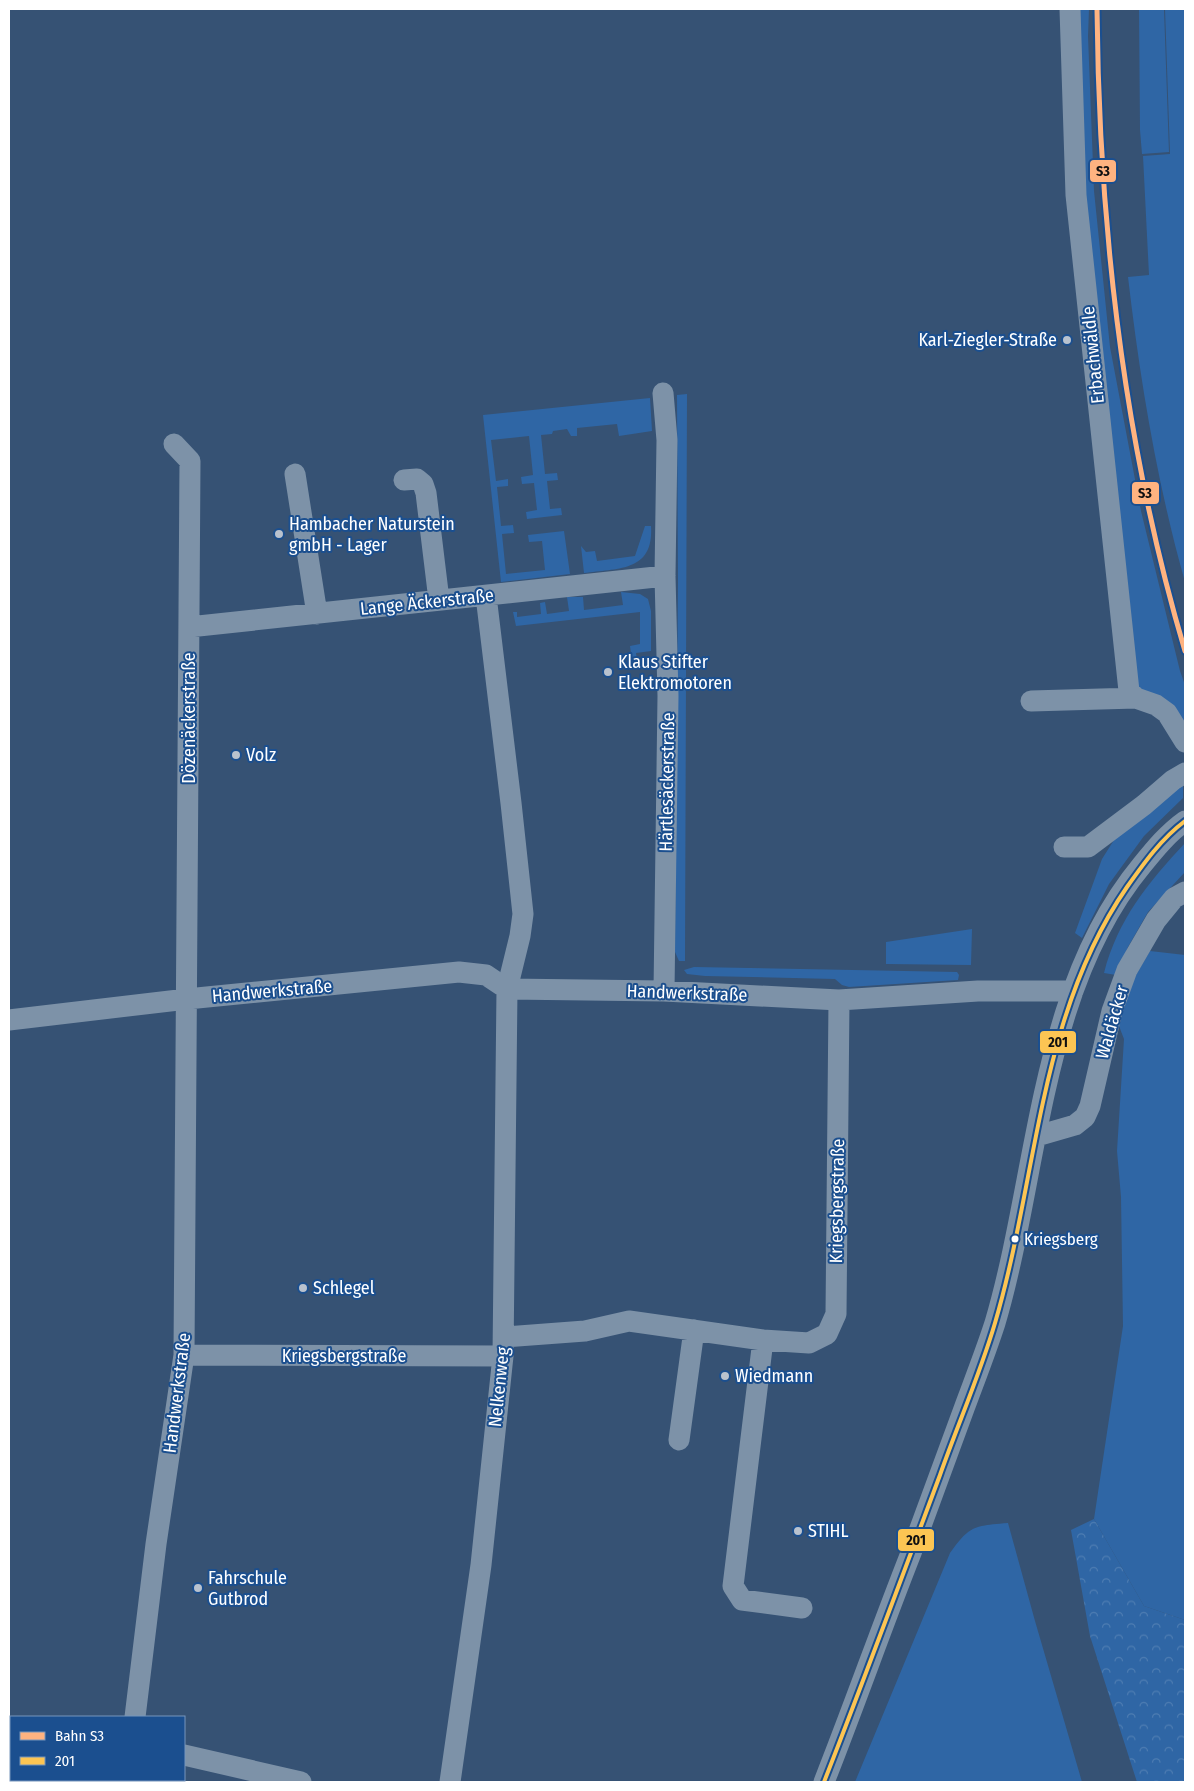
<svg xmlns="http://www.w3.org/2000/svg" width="1194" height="1791" font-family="'Fira Sans Condensed',sans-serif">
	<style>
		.green { fill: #2f66a5 }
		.forest { fill: url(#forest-crowns) }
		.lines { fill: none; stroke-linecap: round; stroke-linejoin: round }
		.minor { stroke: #7d92a8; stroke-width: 21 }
		.bus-1-casing { stroke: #1b4f8f; stroke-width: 8 }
		.bus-1 { stroke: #fcc553; stroke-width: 4 }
		.rail-1-casing { stroke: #1b4f8f; stroke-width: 9 }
		.rail-1 { stroke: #ffb380; stroke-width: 5 }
		.poi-dot { fill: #b9c2ce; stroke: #1b4f8f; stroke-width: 2 }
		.bus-dot { fill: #fff; stroke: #1b4f8f; stroke-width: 2 }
		.labels { text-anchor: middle; stroke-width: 4; stroke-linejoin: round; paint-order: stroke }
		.bus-label { font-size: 17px; fill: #fff; stroke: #1b4f8f; text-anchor: start }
		.poi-label { font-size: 18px; fill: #fff; stroke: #1b4f8f; text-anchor: start }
		.street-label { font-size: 18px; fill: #fff; stroke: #1b4f8f }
		.line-badge { stroke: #1b4f8f; stroke-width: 2 }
		.pale-badge-label { font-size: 14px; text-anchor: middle; font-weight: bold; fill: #111 }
	</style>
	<defs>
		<pattern id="forest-crowns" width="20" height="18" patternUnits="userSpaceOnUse" patternTransform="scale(1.25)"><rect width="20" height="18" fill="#2f66a5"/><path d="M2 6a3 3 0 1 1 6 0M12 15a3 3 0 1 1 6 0" fill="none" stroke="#4e7db2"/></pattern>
	</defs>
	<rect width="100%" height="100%" fill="#365274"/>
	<path class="green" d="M1073 9H1089L1088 36 1094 191 1110 347 1141 511 1180 671 1185 685V732L1144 695 1135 681 1097 359Z
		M1139 9H1164L1169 152 1142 154 1140 130Z
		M1165 9H1185V582C1157 483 1140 380 1128 277L1149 275 1143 156 1170 154Z
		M687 394 685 961H679L675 952 678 582 677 395Z
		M650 398 652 431 619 436 617 424 577 428V436H571L567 429 553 431 552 434 541 435 545 474 557 473 558 480 547 481 550 509 561 508 562 515 527 519 526 512 537 510 534 483 522 484 521 477 533 475 529 436 491 440 496 481 508 479V486L497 487 501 526 513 525 514 533 502 534 506 574 545 570 542 541 529 542 528 535 564 531 570 574 501 582 483 415Z
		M645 526H651C654 572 618 568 584 573L581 546 586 552 595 551 597 561 635 556Z
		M621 592 640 594 648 599 651 611V651L636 653 638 668 633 669 630 646 640 644V612L516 626 513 612H517V617L541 614 540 603 545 602 547 614 569 611 567 597H583L584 610 623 605Z
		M1183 784V798L1144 836 1109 884 1082 938 1075 933 1102 859 1114 840Z
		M1185 843V872L1148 912 1128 947 1116 975 1104 973C1118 919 1148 883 1185 843Z
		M972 929 971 965 886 964V942Z
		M1150 951 1185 955V1620L1144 1606 1094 1519 1123 1326 1121 1197 1117 1151 1124 1039 1119 1026 1127 990Z
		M694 967 957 972 959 975 958 980 849 987 842 985 835 979 705 976 687 974 684 970Z
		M1008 1523 1035 1621 1082 1782H855L950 1553C970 1525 974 1526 1008 1523Z"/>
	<path class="forest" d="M1094 1519 1144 1606 1185 1620V1782H1137L1090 1636 1071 1530Z"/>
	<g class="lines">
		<path class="minor" d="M1070 9 1076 195 1129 691 1136 698
			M663 393 667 440 665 576 668 696 664 991
			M295 474 317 614
			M404 480 417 479 423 484 426 493 439 600
			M189 627 665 576
			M1031 701 1136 698 1156 705 1167 713 1185 742
			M1064 847H1088L1144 805 1173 780 1185 773
			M9 1020 187 999 459 972 486 975 507 989 664 991 839 1000 978 991H1073
			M1037 1136 1075 1125 1085 1117 1090 1106 1112 1011 1127 970 1156 920 1174 898 1185 892
			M504 1337 585 1331 629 1321 763 1340 809 1343 827 1334 836 1314 839 1000
			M763 1340 733 1586 742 1600 802 1608
			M184 1355 503 1356
			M679 1440 694 1330
			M135 1717 156 1544 184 1355 190 461 174 444
			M9 1750H11
			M184 1755 301 1782
			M115 1782V1780
			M450 1782 481 1565 503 1356 507 989 520 936 523 914 511 803 486 596
			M824 1782C854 1706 881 1629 911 1553 929 1504 947 1455 965 1406 975 1379 986 1351 995 1323 1039 1174 1039 989 1142 865 1155 849 1168 833 1185 821"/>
		<g class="bus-1-casing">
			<path id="bus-1" d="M824 1782C864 1680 902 1577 940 1475 958 1424 980 1374 995 1323 1038 1177 1038 1016 1127 887 1144 863 1161 839 1185 821"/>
		</g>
		<use href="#bus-1" class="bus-1"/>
		<g class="rail-1-casing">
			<path id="rail-1" d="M1097 9C1099 226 1123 443 1185 651"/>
		</g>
		<use href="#rail-1" class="rail-1"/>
	</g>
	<g class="poi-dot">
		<circle cx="1067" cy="340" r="5"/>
		<circle cx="279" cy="534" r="5"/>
		<circle cx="608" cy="672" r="5"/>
		<circle cx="236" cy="755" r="5"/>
		<circle cx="303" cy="1288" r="5"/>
		<circle cx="725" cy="1376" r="5"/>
		<circle cx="798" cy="1531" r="5"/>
		<circle cx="198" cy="1588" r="5"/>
	</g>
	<circle class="bus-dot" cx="1015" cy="1239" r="4.5"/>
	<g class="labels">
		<g class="bus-label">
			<text x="1024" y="1245">Kriegsberg</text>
		</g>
		<g class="poi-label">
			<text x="1057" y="346" text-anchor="end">Karl-Ziegler-Straße</text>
			<text x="289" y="530">Hambacher Naturstein<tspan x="289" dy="21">gmbH - Lager</tspan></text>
			<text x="618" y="668">Klaus Stifter<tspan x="618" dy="21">Elektromotoren</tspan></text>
			<text x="246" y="761">Volz</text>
			<text x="313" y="1294">Schlegel</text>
			<text x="735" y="1382">Wiedmann</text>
			<text x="808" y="1537">STIHL</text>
			<text x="208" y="1584">Fahrschule<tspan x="208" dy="21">Gutbrod</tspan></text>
		</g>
		<g class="street-label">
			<text transform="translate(1093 355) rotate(-96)" y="6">Erbachwäldle</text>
			<text transform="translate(427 602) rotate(-6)" y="6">Lange Äckerstraße</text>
			<text transform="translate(189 718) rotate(-90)" y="6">Dözenäckerstraße</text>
			<text transform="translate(667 782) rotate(-89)" y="6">Härtlesäckerstraße</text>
			<text transform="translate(272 991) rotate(-5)" y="6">Handwerkstraße</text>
			<text transform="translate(687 993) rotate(2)" y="6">Handwerkstraße</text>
			<text transform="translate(1112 1022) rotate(-74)" y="6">Waldäcker</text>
			<text transform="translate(837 1201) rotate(-89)" y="6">Kriegsbergstraße</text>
			<text x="344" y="1362">Kriegsbergstraße</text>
			<text transform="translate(499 1387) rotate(-84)" y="6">Nelkenweg</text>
			<text transform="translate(177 1393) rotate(-83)" y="6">Handwerkstraße</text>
		</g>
	</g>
	<g class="line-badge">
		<rect x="1089" y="159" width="28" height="24" rx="5" fill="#ffb380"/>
		<rect x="1131" y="481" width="29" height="24" rx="5" fill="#ffb380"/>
		<rect x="1039" y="1030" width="38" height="24" rx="5" fill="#fcc553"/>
		<rect x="897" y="1528" width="38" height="24" rx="5" fill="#fcc553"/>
	</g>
	<g class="pale-badge-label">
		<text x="1103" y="176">S3</text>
		<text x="1145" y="498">S3</text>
		<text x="1058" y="1047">201</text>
		<text x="916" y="1545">201</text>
	</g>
	<rect width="1194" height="1791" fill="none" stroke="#ffffff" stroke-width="20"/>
	<rect x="10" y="1716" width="175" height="65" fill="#1b4f8f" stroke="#7695bc"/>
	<rect x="20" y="1732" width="25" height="8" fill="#ffb380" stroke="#7695bc"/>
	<text x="55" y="1741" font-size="15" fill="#ffffff">Bahn S3</text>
	<rect x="20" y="1757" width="25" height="8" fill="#fcc553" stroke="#7695bc"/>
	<text x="55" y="1766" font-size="15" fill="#ffffff">201</text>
</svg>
